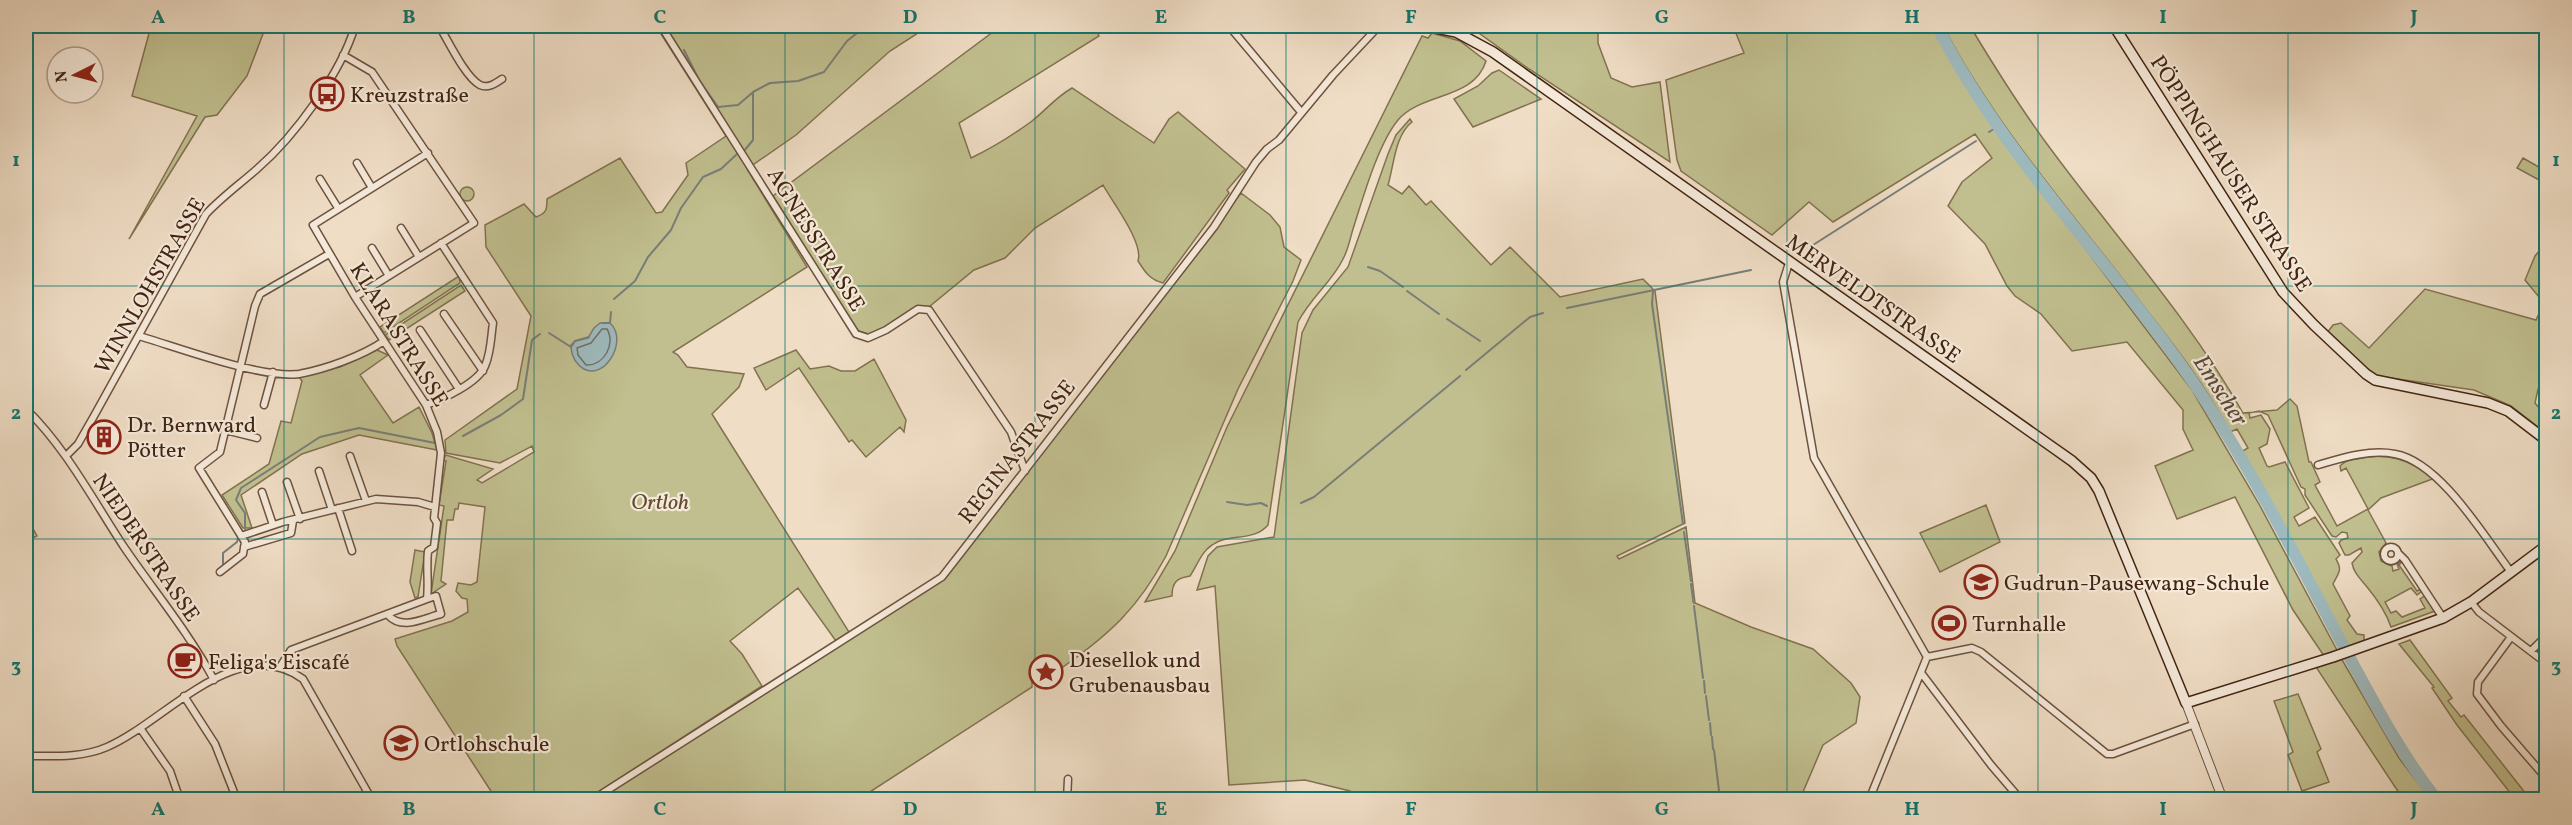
<svg xmlns="http://www.w3.org/2000/svg" width="2572" height="825" font-family="Vollkorn,serif">
	<style>
		.green { fill: #c1bf8f; stroke: #827250; stroke-width: 1.5 }
		.water { fill: #9ebabe; stroke: #797e79; stroke-width: 1.5 }
		.lines { fill: none; stroke-linecap: round; stroke-linejoin: round }
		.shore { stroke: #706f68; stroke-width: 1.5 }
		.stream { stroke: #797e79; stroke-width: 2 }
		.river { stroke: #9ebabe; stroke-width: 12 }
		.minor-casing { stroke: #6d523f; stroke-width: 9 }
		.tertiary-casing { stroke: #6d523f; stroke-width: 10 }
		.secondary-casing { stroke: #422412; stroke-width: 12 }
		.minor { stroke: #f5e9d9; stroke-width: 6 }
		.tertiary { stroke: #f5e9d9; stroke-width: 8 }
		.secondary { stroke: #f5e9d9; stroke-width: 9 }
		.grid { fill: none; stroke: #0f766e; stroke-width: 1.5; stroke-opacity: 0.55 }
		.labels { text-anchor: middle; stroke-width: 4.5; stroke-linejoin: round; paint-order: stroke }
		.poi-label { font-size: 22px; fill: #422412; stroke: #f5e9d9; text-anchor: start }
		.street-label { font-size: 22px; fill: #422412; stroke: #f5e9d9 }
		.park-label { font-size: 22px; font-style: italic; fill: #624b31; stroke: #f5e9d9 }
		.water-label { font-size: 24px; font-style: italic; fill: #594a3d; stroke: #f5e9d9 }
		.neatline { fill: none; stroke: #0f766e; stroke-width: 2 }
		.grid-label { font-size: 20px; text-anchor: middle; font-weight: bold; fill: #0f766e }
	</style>
	<rect width="100%" height="100%" fill="#efddc5"/>
	<filter id="stains"><feTurbulence type="fractalNoise" baseFrequency=".00333" numOctaves="4"/><feColorMatrix values="0 0 0 0 .2 0 0 0 0 .09 0 0 0 0 .02 0 0 0 .5 -.17"/></filter>
	<radialGradient id="worn" r=".72"><stop offset=".6" stop-color="#630" stop-opacity="0"/><stop offset="1" stop-color="#630" stop-opacity=".3"/></radialGradient>
	<path class="green" d="M151 26H266L247 76 217 115 205 117 129 239 197 116 132 96Z
		M656 26H929L890 51 796 135 747 169 807 267 673 352 678 355 687 367 744 374 739 387 712 414 849 632 836 641 798 588 730 641 742 654 762 686 586 800 496 799 397 646 395 639 452 621 468 612 467 599 462 598 456 591 458 583 471 585 477 582 485 507 459 503 458 509H455L453 520H447L441 581 446 584 431 594 444 506 439 505 446 461 442 460 446 455 493 469 477 480 482 483 534 452 532 446 500 463 446 453 445 440 517 389 531 316 486 247 485 225 524 204 536 217C547 213 547 209 547 199L620 158 656 213 662 212 688 175 686 163 726 136Z
		M1001 26H1094L1099 36 959 123 971 158C992 148 1013 135 1032 121 1046 110 1056 97 1072 88L1154 143 1169 119 1178 112 1245 169 1227 190 1229 193 1163 283C1150 280 1145 272 1138 261 1144 243 1113 203 1103 185L1035 228 1005 258 974 270 924 311 919 306C897 325 887 344 857 330L773 196Z
		M1469 26H1598V43L1611 78 1632 87 1660 82 1670 162 1529 69Z
		M1733 26H1932L1966 85 1997 132 2192 390 2259 504 2338 652 2324 656 2293 610 2235 497 2177 519 2155 466 2193 450 2183 429V410L2127 342 2072 351 2041 314 2015 296 2007 286 1985 244 1948 206 1962 182 1992 158 1975 134 1833 222 1809 202 1772 235 1681 171 1677 160 1666 80 1744 53Z
		M1943 26H1970C1994 66 2019 106 2047 144 2112 233 2188 316 2243 413L2277 410 2290 399 2297 406 2309 462H2311L2320 482 2315 485 2337 526 2368 509 2346 468 2341 471 2340 466C2345 460 2351 460 2357 459 2388 451 2410 461 2435 478L2381 498 2368 510 2386 543 2379 552 2381 561 2392 566 2393 571 2399 569 2397 564 2402 562 2399 565 2417 591 2421 589 2422 591 2417 595 2411 588 2385 602 2391 613 2396 611 2402 617 2425 608 2420 599 2426 595 2435 611 2391 627C2386 612 2377 599 2367 587 2361 579 2354 574 2352 563L2362 552 2361 548 2349 555H2345L2339 543 2341 540 2348 538 2347 533 2342 532 2336 537 2332 536 2305 495V489L2301 487 2268 415 2259 411 2249 413 2250 418 2261 415 2270 429 2267 444 2259 448 2267 466 2269 467 2285 462 2309 508 2294 517 2299 526 2315 517 2340 555 2336 559C2343 571 2338 573 2333 584L2350 616 2347 620 2357 634 2364 635V642L2348 648 2241 452 2248 448 2237 429 2230 432C2206 386 2174 345 2142 304 2073 214 1996 127 1943 26Z
		M1432 33 1460 41 1486 61C1474 100 1422 92 1398 120 1378 144 1363 198 1353 229 1350 239 1348 250 1343 259 1332 282 1311 297 1298 322L1268 525C1254 542 1228 533 1212 545 1201 552 1197 566 1190 576 1177 578 1172 582 1172 596L1145 602 1175 551 1227 427 1422 36 1428 38Z
		M1499 70 1541 99 1473 127 1454 99 1478 86 1492 73Z
		M1410 119 1412 122C1395 135 1394 165 1388 185L1402 194 1409 186 1426 205 1431 201 1491 265 1510 247 1560 297 1643 279 1655 291 1685 523 1617 556 1619 559 1686 527 1695 603 1751 627 1813 649 1851 683 1860 697 1856 723 1823 745 1800 799 1355 800 1350 791 1305 780 1229 785 1215 586 1197 590 1208 556 1217 547 1274 537 1302 333 1313 310 1348 267 1388 154 1396 135Z
		M2523 158 2544 170 2539 180 2517 168Z
		M460 194a7 7 0 1 1 14 0a7 7 0 1 1-14 0Z
		M1241 193 1270 215 1280 227 1284 247 1301 260 1293 281 1238 389 1166 556C1138 608 1111 633 1063 667L1054 664 1032 678V687L859 799 594 800 943 578Z
		M2546 243V385L2538 389 2535 403 2546 416V433L2511 406 2474 390 2377 376 2369 373 2327 333 2333 325 2341 323 2369 348 2425 289 2536 320 2544 303 2525 280 2535 256Z
		M459 276 460 283 384 333 380 327Z
		M461 285 465 291 389 340 385 335Z
		M377 350 388 355 360 375 393 423 419 407 432 433 437 450 359 435 302 454 241 495 252 528H243L222 495 269 464 281 421 291 423 302 381 298 376 340 367Z
		M796 350 810 369 829 366 841 371H855L874 359 906 420 904 432 900 427 866 457 852 440 849 442 799 368 766 390 754 368Z
		M1986 505 2000 542 1940 572 1920 533Z
		M26 516 37 536 26 541Z
		M415 550 425 552 418 597 415 598 410 582Z
		M2410 640 2452 698 2448 701 2461 717 2464 715 2530 799H2515L2457 725 2432 688 2434 687 2399 644Z
		M2341 658 2399 758 2430 799H2403L2316 667Z
		M2298 694 2321 749 2317 752 2329 782 2302 791 2288 755 2293 752 2274 701Z"/>
	<path class="water" d="M600 323H610C631 342 599 390 577 363 572 357 571 352 571 345L575 341 588 338 594 328Z"/>
	<g class="lines">
		<path class="shore" d="M602 329H607C616 344 604 366 586 365L578 355 577 348 591 343Z"/>
		<path class="stream" d="M684 50 699 80 718 107 738 105 752 93
			M1989 132 1997 127
			M744 151 753 140V92L770 83 798 81 824 72 847 41 861 30 873 26
			M1813 245 1976 141
			M1368 267 1380 271 1403 287
			M1407 291 1439 314
			M1653 291 1652 304 1683 524
			M614 299 635 281 648 257 671 230 681 208 703 177 721 169 737 154
			M1567 308 1751 270
			M1447 319 1480 341
			M602 323H610L611 312
			M549 333 571 347 575 341 589 337
			M1466 370 1530 317 1543 313
			M463 436 501 415 523 399 532 340 540 334
			M1227 502 1247 505 1261 503 1267 506
			M1301 503 1314 497 1460 376
			M245 529V513L236 500 241 488 320 437 359 428 435 443
			M1684 532 1691 581
			M223 564V553L237 542 238 538
			M1691 584 1693 599
			M1693 601 1694 603
			M1694 606 1703 678
			M1704 681 1705 693
			M1706 696 1709 720
			M1710 723 1711 735
			M1712 737 1713 749
			M1714 750 1720 799"/>
		<path class="river" d="M1937 26C2011 171 2134 284 2219 422 2265 495 2304 573 2345 649 2373 701 2400 753 2437 800"/>
		<g class="minor-casing">
			<path id="minor" d="M439 26C448 40 465 77 480 85 488 89 496 83 502 79
				M661 26 856 334 868 338 886 330 918 309 929 310 1011 432 1025 471
				M1229 26 1301 112
				M343 55 372 72 474 223 355 297
				M357 163 372 188
				M320 179 338 208
				M401 228 419 257
				M372 248 389 276
				M1789 263 1783 282 1814 458 1927 657 1869 800
				M444 314 483 371
				M420 330 459 389
				M139 336C177 347 262 379 299 374 326 369 362 356 384 341
				M264 405 273 372
				M426 405C443 399 478 383 485 366 491 353 491 336 493 323L441 243
				M26 409C66 448 93 500 124 547 154 591 189 633 214 680
				M225 430 257 438
				M66 456 78 444 94 416 206 214C222 197 240 184 257 169 295 136 341 73 355 26
				M350 456 366 501
				M2318 465C2342 458 2369 449 2395 454 2440 462 2484 536 2511 572
				M319 471 332 510
				M287 482 300 519
				M262 492 273 525
				M338 508 352 551
				M241 536 283 522 376 499 418 502 435 507
				M2384 554a7 7 0 1 1 14 0a7 7 0 1 1-14 0Z
				M244 547 291 533 293 521
				M2398 553 2405 560 2443 618
				M220 572 243 554 245 542 199 468 220 452 255 306 260 294 329 254
				M427 599C429 582 426 568 428 551L434 547 437 523 434 518 441 453 437 432 426 405 355 297 313 225 428 153
				M2471 602 2479 612 2546 663
				M2511 637 2478 682 2477 694 2501 726 2546 778
				M2531 651 2546 636
				M1927 657 1972 648 1981 652 2107 754H2113L2195 724
				M280 667 291 650 427 599 436 596 441 614C424 618 402 631 388 615
				M1922 674 1991 765 2021 800
				M184 696 215 744 237 800
				M140 728 170 771 180 800
				M26 756C53 756 82 758 107 747 164 723 237 631 303 679L372 800
				M592 800 942 577 1214 227 1256 162 1267 149 1279 140 1333 75 1379 26
				M1067 800 1068 779"/>
		</g>
		<g class="tertiary-casing">
			<path id="tertiary" d="M2186 703 2223 800"/>
		</g>
		<g class="secondary-casing">
			<path id="secondary" d="M1426 26 1456 32 1493 52 2072 461 2091 478 2099 491 2186 703 2333 657 2443 618 2471 602 2546 546
				M2114 26 2283 292 2314 325 2366 374 2375 380 2488 403 2508 411 2546 440"/>
		</g>
		<use href="#minor" class="minor"/>
		<use href="#tertiary" class="tertiary"/>
		<use href="#secondary" class="secondary"/>
	</g>
	<path class="grid" d="M284 26V800M534 26V800M785 26V800M1035 26V800M1286 26V800M1537 26V800M1787 26V800M2038 26V800M2288 26V800M26 286H2546M26 539H2546"/>
	<defs>
		<g id="bus-ring" transform="scale(1.725)"><circle r="9.5" fill="#f5e9d9" stroke="#8f2418" stroke-width="1.5"/><path d="M-5-6H5V4H4V6H2V4H-2V6H-4V4H-5ZM-3.5-4V0h7V-4ZM-3.5 1.2v1.5H-2V1.2ZM2 1.2v1.5H3.5V1.2Z" fill="#8f2418"/></g>
		<g id="building-ring" transform="scale(1.725)"><circle r="9.5" fill="#f5e9d9" stroke="#8f2418" stroke-width="1.5"/><path d="M-4-6H4V6H1V3H-1V6H-4ZM-2.5-4.3h1.7v1.8h-1.7ZM.8-4.3h1.7v1.8H.8ZM-2.5-1h1.7V.8h-1.7ZM.8-1h1.7V.8H.8Z" fill="#8f2418"/></g>
		<g id="school-ring" transform="scale(1.725)"><circle r="9.5" fill="#f5e9d9" stroke="#8f2418" stroke-width="1.5"/><path d="M0-5L7-2L0 1L-7-2ZM-4 1L0 2.5L4 1V4Q0 6-4 4Z" fill="#8f2418"/></g>
		<g id="stadium-ring" transform="scale(1.725)"><circle r="9.5" fill="#f5e9d9" stroke="#8f2418" stroke-width="1.5"/><path d="M0-5a6.5 5 0 1 0 0 10a6.5 5 0 1 0 0-10ZM-3.5-1.8h7v3.6h-7Z" fill="#8f2418"/></g>
		<g id="cafe-ring" transform="scale(1.725)"><circle r="9.5" fill="#f5e9d9" stroke="#8f2418" stroke-width="1.5"/><path d="M-5.5-4.5H6V0H3Q3 3.5 0 3.5H-2.5Q-5.5 3.5-5.5 0ZM3-3.2v2h1.7v-2ZM-6 4.5H4V6H-6Z" fill="#8f2418"/></g>
		<g id="sight-ring" transform="scale(1.725)"><circle r="9.5" fill="#f5e9d9" stroke="#8f2418" stroke-width="1.5"/><path d="M0-6L1.8-2.2L6-1.7L2.9 1.2L3.7 5.4L0 3.3L-3.7 5.4L-2.9 1.2L-6-1.7L-1.8-2.2Z" fill="#8f2418"/></g>
	</defs>
	<g fill-rule="evenodd">
		<use href="#bus-ring" x="327" y="94"/>
		<use href="#building-ring" x="104" y="437"/>
		<use href="#school-ring" x="1981" y="582"/>
		<use href="#stadium-ring" x="1949" y="623"/>
		<use href="#cafe-ring" x="185" y="661"/>
		<use href="#sight-ring" x="1046" y="672"/>
		<use href="#school-ring" x="401" y="743"/>
	</g>
	<g class="labels">
		<g class="poi-label">
			<text x="350" y="102">Kreuzstraße</text>
			<text x="127" y="432">Dr. Bernward<tspan x="127" dy="25">Pötter</tspan></text>
			<text x="2004" y="590">Gudrun-Pausewang-Schule</text>
			<text x="1972" y="631">Turnhalle</text>
			<text x="1069" y="667">Diesellok und<tspan x="1069" dy="25">Grubenausbau</tspan></text>
			<text x="208" y="669">Feliga's Eiscafé</text>
			<text x="424" y="751">Ortlohschule</text>
		</g>
		<g class="street-label">
			<text transform="translate(2232 173) rotate(57)" y="8">PÖPPINGHAUSER STRASSE</text>
			<text transform="translate(817 239) rotate(58)" y="8">AGNESSTRASSE</text>
			<text transform="translate(149 285) rotate(-60)" y="8">WINNLOHSTRASSE</text>
			<text transform="translate(1874 298) rotate(35)" y="8">MERVELDTSTRASSE</text>
			<text transform="translate(400 334) rotate(58)" y="8">KLARASTRASSE</text>
			<text transform="translate(1016 451) rotate(-52)" y="8">REGINASTRASSE</text>
			<text transform="translate(147 547) rotate(56)" y="8">NIEDERSTRASSE</text>
		</g>
		<g class="park-label">
			<text x="660" y="509">Ortloh</text>
		</g>
		<g class="water-label">
			<text transform="translate(2221 390) rotate(57)" y="8">Emscher</text>
		</g>
	</g>
	<rect width="2572" height="825" fill="none" stroke="#efddc5" stroke-width="66"/>
	<g transform="translate(75 75) rotate(264)"><circle r="28" fill="#f5e9d9" stroke="#ad9a89" stroke-width="1.5"/>
	<path d="M0-4.5L10 22L0 15L-10 22Z" fill="#8f2418"/>
	<text y="-9" font-size="16" font-weight="bold" text-anchor="middle" fill="#422412">N</text>
	</g>
	<rect x="33" y="33" width="2506" height="759" class="neatline"/>
	<g class="grid-label">
		<text x="158" y="23">A</text>
		<text x="409" y="23">B</text>
		<text x="660" y="23">C</text>
		<text x="910" y="23">D</text>
		<text x="1161" y="23">E</text>
		<text x="1411" y="23">F</text>
		<text x="1662" y="23">G</text>
		<text x="1912" y="23">H</text>
		<text x="2163" y="23">I</text>
		<text x="2414" y="23">J</text>
		<text x="16" y="166">1</text>
		<text x="2556" y="166">1</text>
		<text x="16" y="419">2</text>
		<text x="2556" y="419">2</text>
		<text x="16" y="672">3</text>
		<text x="2556" y="672">3</text>
		<text x="158" y="815">A</text>
		<text x="409" y="815">B</text>
		<text x="660" y="815">C</text>
		<text x="910" y="815">D</text>
		<text x="1161" y="815">E</text>
		<text x="1411" y="815">F</text>
		<text x="1662" y="815">G</text>
		<text x="1912" y="815">H</text>
		<text x="2163" y="815">I</text>
		<text x="2414" y="815">J</text>
	</g>
	<rect width="100%" height="100%" filter="url(#stains)"/>
	<rect width="100%" height="100%" fill="url(#worn)"/>
</svg>
